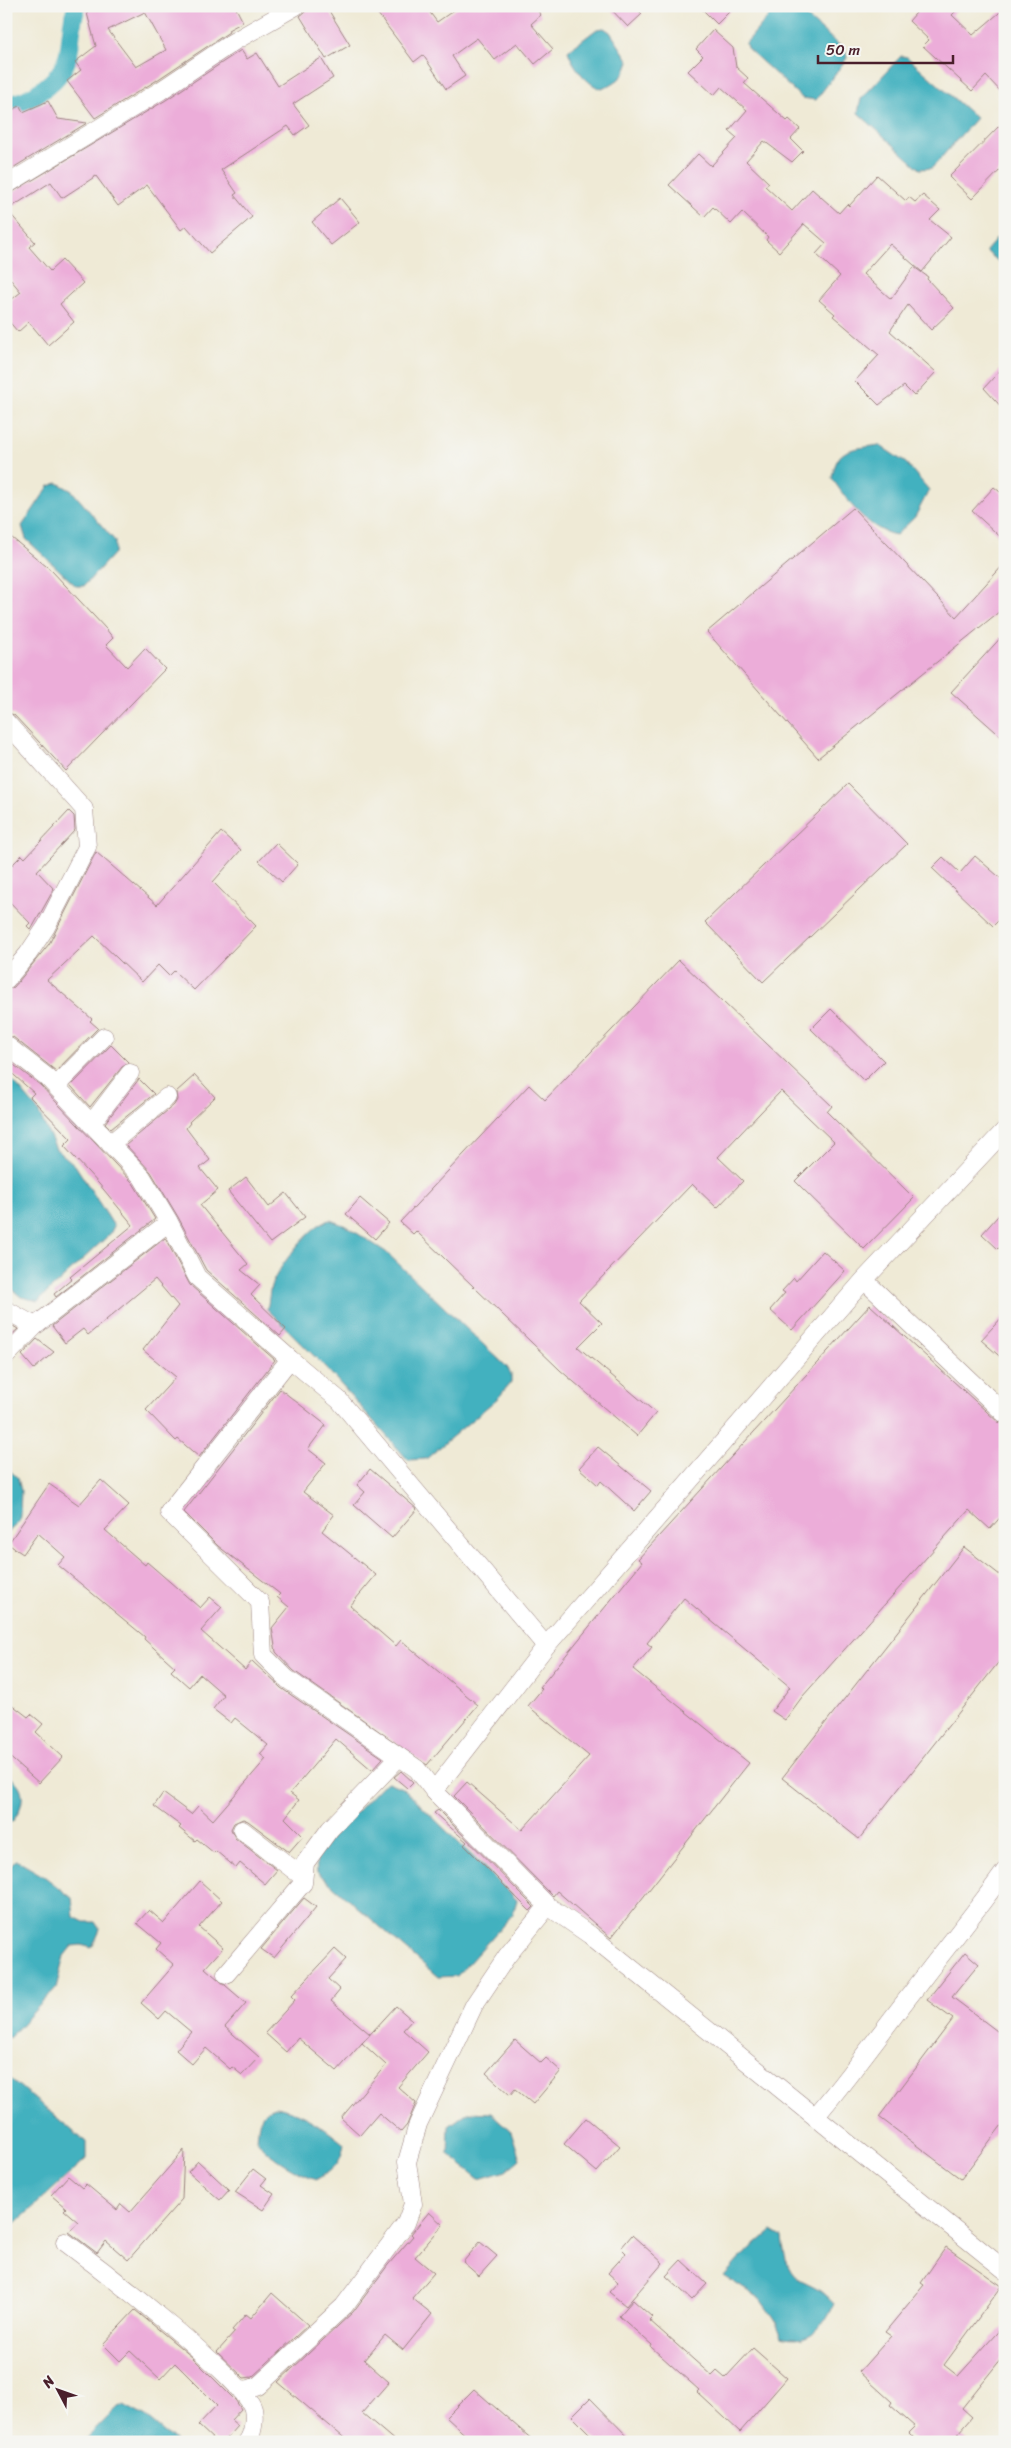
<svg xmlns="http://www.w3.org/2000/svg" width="1011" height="2448" font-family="Sriracha,sans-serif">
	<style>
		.water { fill: #43b1bf; stroke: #466875 }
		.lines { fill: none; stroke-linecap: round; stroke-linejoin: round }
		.canal { stroke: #43b1bf; stroke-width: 19 }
		.building { fill: #ecadd9; fill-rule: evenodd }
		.street-casing { stroke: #9c8480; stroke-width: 19 }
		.street { stroke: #fff; stroke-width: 18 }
	</style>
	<rect width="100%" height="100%" fill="#f6f6f2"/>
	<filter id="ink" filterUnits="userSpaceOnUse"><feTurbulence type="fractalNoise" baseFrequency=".02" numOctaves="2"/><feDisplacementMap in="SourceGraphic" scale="10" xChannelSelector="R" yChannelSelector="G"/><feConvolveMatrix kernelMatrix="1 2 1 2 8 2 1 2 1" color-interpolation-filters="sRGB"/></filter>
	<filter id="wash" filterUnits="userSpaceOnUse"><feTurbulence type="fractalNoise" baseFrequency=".0096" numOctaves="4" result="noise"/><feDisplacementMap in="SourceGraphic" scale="20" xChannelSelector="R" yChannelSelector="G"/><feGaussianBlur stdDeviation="1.12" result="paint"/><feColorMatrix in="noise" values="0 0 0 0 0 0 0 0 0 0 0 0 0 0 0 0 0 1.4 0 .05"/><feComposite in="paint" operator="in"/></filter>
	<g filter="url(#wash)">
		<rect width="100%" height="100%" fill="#efead6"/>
		<path class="water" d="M777 6H794L845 50 847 58 816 100 802 98 747 48 746 43Z
			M604 28 610 32 629 61C625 78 616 82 602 89 587 85 573 66 568 51L597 29Z
			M901 56 907 57 976 118 932 168 920 169 858 113 861 99Z
			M1005 229V267L986 251Z
			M879 445 906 463 929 490 915 517 896 535C868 530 847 501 832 478 837 446 851 450 879 445Z
			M58 483 72 491 115 541V552L84 586H76L26 539 22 526 49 486Z
			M6 1073 37 1109 56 1149 75 1165 114 1226 110 1234 38 1301 21 1297 6 1284Z
			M330 1220 346 1226 386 1252 507 1367 511 1374V1382L499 1397 426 1459 408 1460 328 1370 267 1309C269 1302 269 1293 271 1286 278 1268 311 1223 330 1220Z
			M6 1470H9L18 1478 21 1491 20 1515 19 1522 6 1534Z
			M6 1775C28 1785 25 1806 12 1822H6Z
			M388 1782 404 1789 517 1900 513 1914 457 1976 438 1977 317 1872 316 1854 381 1786Z
			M16 1860 45 1877 72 1898 74 1917 84 1922H95L100 1930 92 1948 81 1945 72 1946 64 1956 56 1988 9 2038 6 2036V1871Z
			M6 2075 86 2142V2159L6 2232Z
			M275 2107C301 2111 325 2128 344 2144 341 2163 334 2170 317 2179 296 2173 272 2158 257 2142 258 2127 258 2111 275 2107Z
			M468 2112 491 2113 511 2131 520 2159 506 2171 479 2179 448 2154 449 2126Z
			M772 2230 782 2236C783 2249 786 2272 799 2279 817 2288 819 2287 834 2303 825 2326 809 2345 782 2337L775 2320 760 2299 724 2276 741 2257Z
			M124 2405 146 2417 176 2442H83L118 2407Z"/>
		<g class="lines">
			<path class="canal" d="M6 105C30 103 62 80 68 56 72 40 70 21 77 6"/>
		</g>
		<g id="blocks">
			<path class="building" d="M85 6H235L243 22 228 30 229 32 154 82 95 118 67 81 81 70 75 62 96 46ZM145 12 166 50 136 67 108 30Z
				M307 6H326L350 45 326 59 300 16 305 12Z
				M372 6H425L437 22 460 6H534L541 15 531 24 553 49 535 64 517 43 495 60 477 38 452 56 465 76 446 89 423 55 414 62Z
				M608 6H634L642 14 628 27Z
				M699 6H735L717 24Z
				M922 6H961L952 15 973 35 1005 8V96L986 76 972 91 923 46 929 40 909 21Z
				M713 30 733 48 736 67 748 78 744 83 787 121 789 119 800 129 791 139 803 151 792 162 764 141 746 161 769 183 765 186 792 211 812 189 839 213 847 204 849 206 877 175 906 201 909 197 915 202 923 195 940 210 930 220 951 237 922 272 890 244 863 274 891 299 914 267 928 277 927 279 954 308 931 330 908 305 890 331 936 372 914 396 904 386 879 405 855 381 879 355 833 316 835 314 819 300 840 276 816 254 826 243 804 224 779 252 766 240 768 237 742 212 731 224 713 207 704 217 669 185 698 154 711 166 737 138 729 131 747 110 721 87 714 95 688 71 703 56 696 49Z
				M241 50 247 59 257 53 278 86 321 58 333 78 293 104 309 125 295 135 288 126 221 170 237 193 234 195 252 217 210 253 186 226 181 230 147 185 118 206 96 176 62 198 51 182 7 210 35 242 29 247 50 271 62 260 83 283 60 304 74 322 48 345 29 322 18 332 6 318V304L21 292 6 274V196L166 100Z
				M48 101 58 119 87 123 6 172V113L20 106 23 112Z
				M1005 120V165L972 199 949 177Z
				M340 198 360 222 331 245 312 222Z
				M1005 365V411L984 388Z
				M994 487 1005 496V541L972 511Z
				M853 508 956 617 1005 563V607L818 758 707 632Z
				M6 533 52 571 106 629 113 638 106 645 127 667 145 648 165 669 66 771 14 715 6 712Z
				M1005 633V740L951 692Z
				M848 784 907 844 763 982 705 922Z
				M69 811 74 816 75 830 37 871 54 889 31 930 27 926 30 923 6 898V871L22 855 25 858Z
				M221 832 241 850 213 882 256 926 194 990 174 971 169 976 158 965 142 982 94 936 47 980 92 1019 90 1021 98 1028 56 1071 13 1037 6 1035V990L14 987 49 944 96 852 157 905Z
				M276 843 298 864 282 882 259 861Z
				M975 856 1005 882V914L993 926 932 868 943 857 960 873Z
				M679 960 832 1106 827 1112 914 1198 864 1249 795 1181 834 1142 781 1091 718 1157 743 1181 717 1208 692 1184 579 1301 602 1323 578 1347 656 1413 637 1436 560 1370 416 1231 413 1234 400 1222 529 1085 545 1100Z
				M831 1009 884 1061 864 1081 811 1029Z
				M111 1045 129 1063 122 1067 90 1107 71 1086Z
				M6 1059 40 1085 133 1183 155 1219 56 1297 54 1294 72 1279 70 1277 133 1225 99 1184 64 1146 71 1139 30 1097 34 1093 6 1068Z
				M195 1075 215 1097 189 1122 190 1123 186 1128 210 1160 200 1168 218 1190 200 1205 248 1264 241 1270 260 1285 251 1295 286 1329 280 1336 206 1270 178 1217 151 1172 126 1145 174 1105 177 1100 176 1092Z
				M139 1079 154 1094 111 1129 105 1123Z
				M246 1177 269 1207 286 1193 305 1217 270 1243 228 1191Z
				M360 1198 389 1223 375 1239 346 1214Z
				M1005 1208V1241L998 1249 982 1234Z
				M165 1238 190 1285 275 1360 199 1457 178 1439 176 1441 146 1410 176 1377 143 1350 178 1306 155 1279 88 1335 83 1329 65 1343 52 1326Z
				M823 1251 845 1271 792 1330 770 1310 785 1293 782 1291 794 1278 796 1281Z
				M870 1305 998 1422 1005 1424V1512L990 1529 969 1510 802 1697 785 1720 772 1711 790 1687 684 1598 647 1643 652 1647 633 1669 749 1763 611 1938 557 1891 553 1896 454 1796 467 1782 522 1830 589 1756 528 1706 542 1689 540 1687 642 1562 638 1559Z
				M1005 1314V1361L981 1340Z
				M6 1322 18 1329 8 1338 6 1336Z
				M37 1339 54 1352 34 1369 22 1355Z
				M280 1389 326 1425 308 1449 326 1463 303 1492 334 1515 322 1531 376 1575 350 1606 396 1646 401 1640 478 1705 427 1765 294 1671 276 1652 272 1628 289 1607 277 1597 280 1594 218 1546 184 1512Z
				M598 1447 651 1491 634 1511 601 1481 598 1485 579 1468Z
				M370 1469 417 1509 392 1538 354 1505 365 1492 357 1485Z
				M101 1480 129 1505 105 1530 145 1565 147 1562 200 1608 210 1597 222 1607 201 1631 245 1670 252 1661 281 1688 383 1758 372 1770 336 1739 290 1793 299 1800 285 1818 303 1836 289 1852 248 1821 243 1819 234 1823 231 1829 235 1838 277 1870 265 1884 240 1863 236 1868 216 1851 214 1853 197 1839 195 1841 179 1828 181 1826 154 1806 163 1793 191 1814 198 1806 213 1820 266 1759 260 1754 268 1745 235 1718 231 1723 213 1709 224 1695 200 1674 189 1687 171 1671 175 1667 144 1639 145 1637 58 1565 65 1557 38 1533 23 1554 8 1544 49 1484 79 1505Z
				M964 1547 1005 1579V1654L859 1839 782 1778Z
				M6 1700 28 1717 31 1714 43 1724 36 1732 63 1757 39 1783 6 1754Z
				M401 1771 413 1782 407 1788 394 1777Z
				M438 1810 534 1907 530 1911 464 1845 467 1842 434 1813Z
				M200 1881 222 1901 199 1927 223 1948 205 1968 246 2003 225 2027 259 2057 242 2075 232 2067 230 2069 206 2048 192 2064 176 2050 191 2032 166 2011 159 2019 141 2003 174 1965 156 1949 161 1943 137 1923 149 1910 164 1923Z
				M304 1898 316 1907 274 1958 261 1949Z
				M335 1949 346 1959 328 1979 340 1990 331 2001 370 2034 337 2071 298 2038 286 2052 265 2033 295 2000 291 1996Z
				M965 1952 979 1964 952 1997 1005 2037V2121L961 2179 879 2117 953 2019 927 2000Z
				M396 2006 412 2020 403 2030 428 2052 398 2087 416 2103 407 2125 401 2132 379 2113 360 2135 341 2118 386 2065 362 2043Z
				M515 2040 541 2063 546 2058 561 2071 533 2104 515 2089 510 2095 486 2073Z
				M586 2118 620 2146 597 2172 564 2144Z
				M184 2150 182 2199 128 2260 106 2241 97 2253 69 2232 78 2222 64 2210 66 2208 51 2195 68 2176 82 2188 86 2184 117 2210 121 2204 130 2212Z
				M198 2161 229 2190 220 2200 188 2172Z
				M253 2169 266 2179 261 2185 274 2194 263 2210 235 2192Z
				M429 2212 443 2225 415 2257 434 2273 412 2298 432 2314 403 2350 385 2335 364 2360 389 2382 362 2413 396 2442H349L278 2382 353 2312 388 2265 413 2236 411 2234Z
				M632 2235 663 2263 626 2306 609 2292 618 2282 608 2273 626 2253 621 2248Z
				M480 2242 497 2256 479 2276 463 2262Z
				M946 2247 1002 2286 944 2365 958 2376 1005 2324V2354L962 2408 972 2417 958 2433 968 2442H918L909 2433 915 2427 890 2405 892 2402 859 2372 891 2336 885 2332 924 2285 921 2283Z
				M681 2260 707 2284 692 2300 666 2276Z
				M272 2293 308 2325 252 2377 244 2378 217 2352 235 2332 232 2330 246 2314 251 2318Z
				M633 2300 652 2317 649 2320 712 2376 717 2371 725 2378 753 2348 787 2378 740 2432 697 2392 699 2390 651 2347 652 2345 619 2316Z
				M135 2310 192 2357 236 2401 241 2409 231 2420 238 2426 224 2442H216L198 2425 217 2405 175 2363 160 2379 130 2351 120 2361 103 2344Z
				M474 2389 535 2442H473L446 2417Z
				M590 2398 633 2442H598L572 2416Z"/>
		</g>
	</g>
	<g filter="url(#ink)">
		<use href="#blocks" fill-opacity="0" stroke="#9c8480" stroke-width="1"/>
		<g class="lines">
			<g class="street-casing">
				<path id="street" d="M6 185 160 91 233 42 296 6
					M6 722 84 809 87 847 46 927 28 954 6 980
					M6 1045 47 1077 142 1177 169 1222 197 1277 290 1359 169 1512 260 1602 263 1655 287 1679 417 1769 434 1791
					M56 1086 104 1037
					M91 1124 130 1073
					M110 1144 167 1097
					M864 1280 1005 1414
					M6 1310 35 1326 169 1222
					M6 1356 35 1326
					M290 1359 339 1400 546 1646
					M242 1830 303 1877
					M548 1906 590 1935 1005 2270
					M226 1974 303 1883 305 1863 330 1829 399 1757
					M815 2117C850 2076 881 2032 914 1990 944 1950 976 1912 1005 1871
					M65 2242C96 2265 246 2380 253 2409 255 2419 253 2434 247 2442
					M238 2388 247 2390 258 2386 344 2306 406 2223 413 2204 407 2162 418 2124 474 2005 507 1956 548 1906 434 1791 546 1646 864 1280 1005 1130"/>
			</g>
			<use href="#street" class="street"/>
		</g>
	</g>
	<rect width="1011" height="2448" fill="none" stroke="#f6f6f2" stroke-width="25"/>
	<g transform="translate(58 2390) rotate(311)" stroke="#f6f6f2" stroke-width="4" paint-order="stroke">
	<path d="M0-4L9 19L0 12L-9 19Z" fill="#4a1f2b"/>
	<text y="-8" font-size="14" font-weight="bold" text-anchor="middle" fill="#4a1f2b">N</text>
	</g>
	<path d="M818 55v8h135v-8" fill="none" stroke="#4a1f2b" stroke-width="2.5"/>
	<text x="826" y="55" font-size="15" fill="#4a1f2b" stroke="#f6f6f2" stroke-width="4" paint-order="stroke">50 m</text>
</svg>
